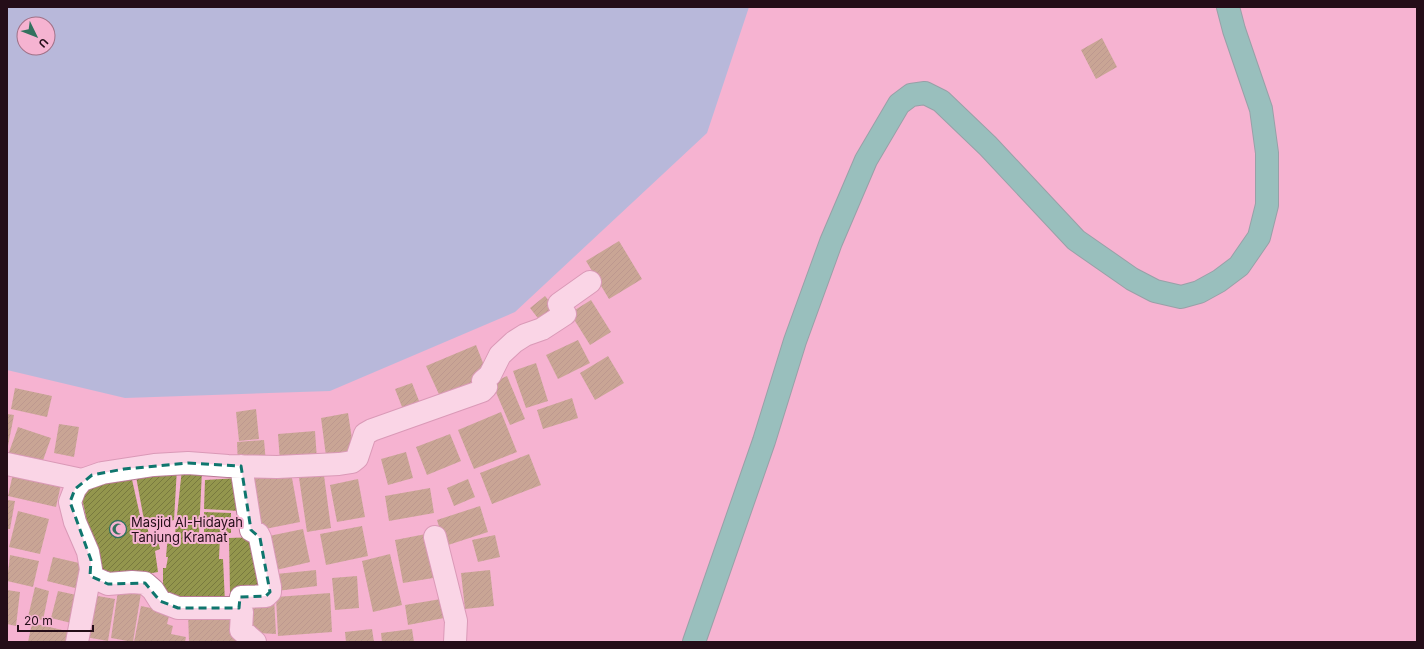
<svg xmlns="http://www.w3.org/2000/svg" width="1424" height="649" font-family="Inter,sans-serif">
	<style>
		.water { fill: #6ebfe5; fill-rule: evenodd }
		.building { fill: url(#building-hatch) }
		.lines { fill: none; stroke-linecap: round; stroke-linejoin: round }
		.minor-casing { stroke: #b97b97; stroke-width: 24 }
		.highway-casing { stroke: #278b74; stroke-width: 24 }
		.minor { stroke: #fff; stroke-width: 22 }
		.highway { stroke: #29cfa5; stroke-width: 22 }
		.marked { fill: none; stroke: #0f766e; stroke-width: 3; stroke-dasharray: 8 5; stroke-linejoin: round }
		.labels { text-anchor: middle; stroke-width: 4; stroke-linejoin: round; paint-order: stroke }
		.poi-label { font-size: 13px; fill: #240d18; stroke: #f5b3d1; text-anchor: start }
	</style>
	<defs>
		<pattern id="building-hatch" width="6" height="6" patternUnits="userSpaceOnUse"><rect width="6" height="6" fill="#93964d"/><path d="M-1 1l2-2M0 6l6-6M5 7l2-2" fill="none" stroke="#78793f"/></pattern>
	</defs>
	<rect width="100%" height="100%" fill="#f5b3d1"/>
	<path class="water" d="M7 7H749L707 133 515 312 330 391 125 398 7 370ZM24 24H48V48H24Z"/>
	<path class="building" d="M1102 38 1117 67 1096 79 1081 50Z
		M619 241 642 279 609 299 586 261Z
		M545 296 560 314 544 326 530 308Z
		M591 300 611 332 590 345 570 313Z
		M578 340 590 363 558 379 546 355Z
		M476 345 487 373 481 387 443 403 426 366Z
		M608 356 624 383 595 400 580 373Z
		M536 363 548 401 526 408 513 371Z
		M507 376 525 419 510 425 492 383Z
		M412 383 421 406 404 412 395 389Z
		M15 388 52 396 47 417 11 409Z
		M572 398 578 418 543 429 537 410Z
		M256 409 259 439 239 441 236 412Z
		M501 412 517 452 474 469 458 430Z
		M348 413 354 452 326 456 321 418Z
		M7 414 14 415 8 446H7Z
		M59 424 79 427 74 457 54 453Z
		M18 427 51 438 41 466 8 455Z
		M315 431 317 460 280 462 278 434Z
		M450 434 461 461 427 475 416 447Z
		M264 440 266 463 238 466 237 442Z
		M406 452 413 478 388 485 381 459Z
		M529 454 541 485 492 504 480 473Z
		M290 467 300 522 255 531 244 476Z
		M177 468 174 520 164 523 144 520 135 471Z
		M323 468 331 528 307 532 298 471Z
		M14 469 62 480 56 507 8 496Z
		M182 469 202 470 199 534 220 536 219 559H223L225 603 163 598V568H166L168 557H166L168 534H175Z
		M131 475 141 520 146 522 150 539 157 537 160 549 155 551 158 572 104 581 90 535 80 489Z
		M239 478 240 511 204 509 205 480Z
		M358 479 365 517 337 522 330 485Z
		M468 479 475 497 454 506 447 488Z
		M430 488 434 513 389 521 385 496Z
		M7 500 15 501 10 529H7Z
		M480 506 488 532 445 546 437 520Z
		M18 511 49 519 40 554 9 547Z
		M204 512 231 513V533L204 532Z
		M362 526 368 556 326 565 320 534Z
		M303 529 310 562 272 571 264 537Z
		M431 533 439 577 403 583 395 540Z
		M495 535 500 557 478 562 472 540Z
		M256 537 266 593H230L229 538Z
		M390 554 402 605 373 612 362 561Z
		M10 555 39 561 33 587 7 581Z
		M53 557 88 565 83 590 47 581Z
		M316 570 317 586 277 591 276 574Z
		M490 570 494 606 465 609 461 573Z
		M357 576 359 608 335 610 332 578Z
		M119 584 142 587 133 642 111 638Z
		M35 587 49 591 43 620 28 617Z
		M7 590 20 592 16 626 7 624Z
		M58 591 81 596 75 624 51 618Z
		M330 593 332 632 278 636 276 597Z
		M92 595 115 599 108 641 85 637Z
		M242 598H274L276 634 244 632Z
		M441 599 444 618 408 625 405 605Z
		M141 606 170 612 167 624 173 626 171 634 186 637 185 642H134Z
		M238 610 237 642H189L188 613Z
		M32 623 71 632 68 642H28Z
		M372 629 374 642H346L345 632Z
		M412 629 414 642H382L381 633Z"/>
	<g class="lines">
		<g class="minor-casing">
			<path id="minor" d="M7 464 82 480
				M435 537 456 621 455 642
				M90 576 108 584 132 582 145 583 153 590 160 601 178 608H240L242 612 241 630 255 642
				M239 608 241 597 266 596 270 592V587L260 538 258 534 251 530 241 466
				M77 642 91 569 88 552 75 522 70 502 75 489 82 480 102 473 154 465 188 463 228 466 277 467 339 464 352 462 357 458 365 434 372 430 482 391 486 387 483 381 490 375 500 355 514 342 525 335 542 329 565 314 559 304 590 282"/>
		</g>
		<g class="highway-casing">
			<path id="highway" d="M694 642 764 441 795 341 831 242 866 160 899 104 911 95 925 93 941 101 988 146 1076 240 1132 279 1155 291 1181 297 1199 292 1219 281 1239 266 1259 237 1267 205V153L1261 109 1234 30 1228 7"/>
		</g>
		<use href="#minor" class="minor"/>
		<use href="#highway" class="highway"/>
	</g>
	<path d="M0 0H1424V649H0ZM188 463 241 466 251 530 260 538 270 592 266 596 240 597 239 608H178L160 601 145 583 108 584 90 576 91 560 70 502 75 489 92 475 124 469Z" fill="#f5b3d1" fill-opacity=".55" fill-rule="evenodd"/>
	<path class="marked" d="M188 463 241 466 251 530 260 538 270 592 266 596 240 597 239 608H178L160 601 145 583 108 584 90 576 91 560 70 502 75 489 92 475 124 469Z"/>
	<defs>
		<g id="mosque-ring" transform="scale(0.9)"><circle r="9.5" fill="#f5b3d1" stroke="#32715e" stroke-width="1.5"/><path d="M3.5-4.9A6 6 0 1 0 3.5 4.9A5 5 0 1 1 3.5-4.9Z" fill="#32715e"/></g>
	</defs>
	<g fill-rule="evenodd">
		<use href="#mosque-ring" x="118" y="529"/>
	</g>
	<g class="labels">
		<g class="poi-label">
			<text x="131" y="527">Masjid Al-Hidayah<tspan x="131" dy="15">Tanjung Kramat</tspan></text>
		</g>
	</g>
	<rect width="1424" height="649" fill="none" stroke="#240d18" stroke-width="16"/>
	<g transform="translate(36 36) rotate(133)"><circle r="19" fill="#f5b3d1" stroke="#a17187"/>
	<path d="M0-3L7 15L0 10L-7 15Z" fill="#32715e"/>
	<text y="-6" font-size="11" font-weight="bold" text-anchor="middle" fill="#240d18">U</text>
	</g>
	<path d="M18 625v6h75v-6" fill="none" stroke="#240d18" stroke-width="2"/>
	<text x="24" y="625" font-size="12" fill="#240d18" stroke="#f5b3d1" stroke-width="3" paint-order="stroke">20 m</text>
</svg>
